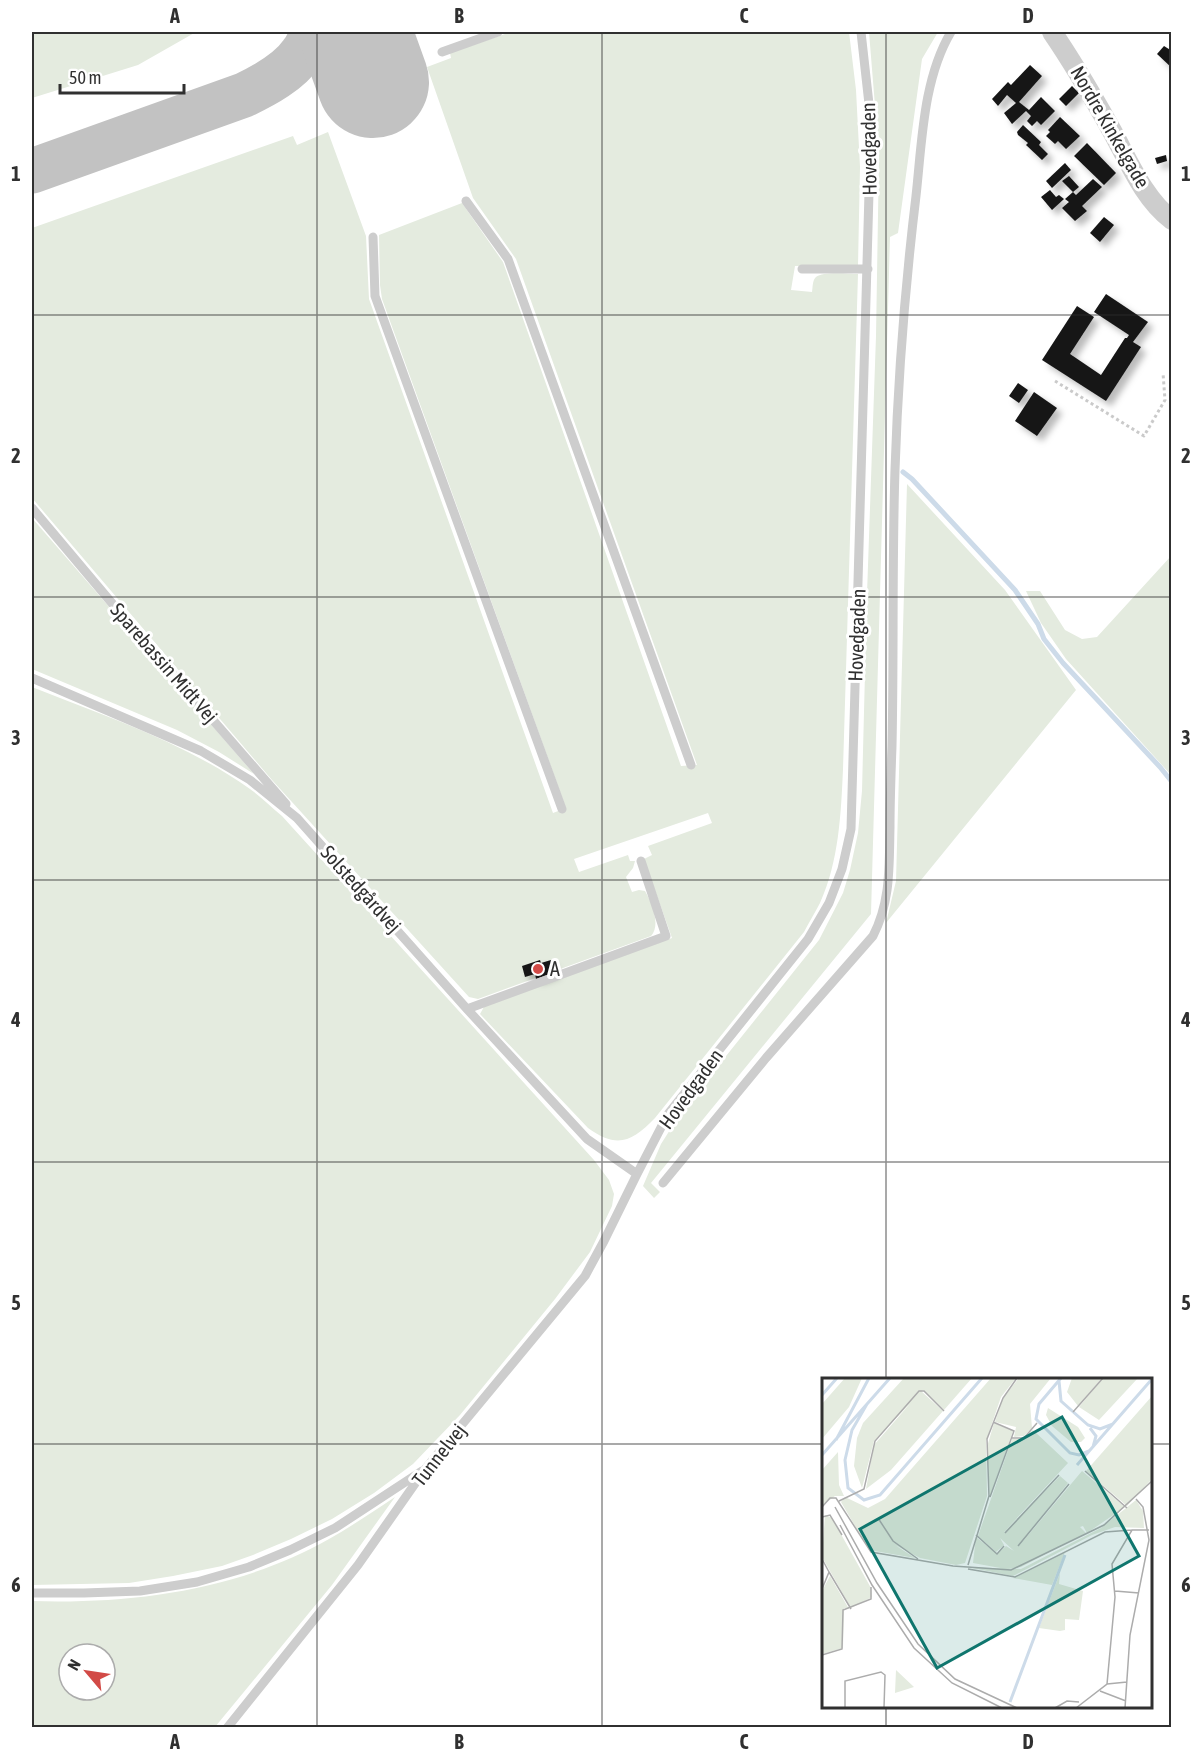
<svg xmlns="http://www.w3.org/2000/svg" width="1203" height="1759" font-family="'Asap Condensed',sans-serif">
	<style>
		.green { fill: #e4ebdf; fill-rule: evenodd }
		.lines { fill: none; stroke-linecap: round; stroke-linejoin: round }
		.stream { stroke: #cddbe9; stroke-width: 5 }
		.taxiway { stroke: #c2c2c2; stroke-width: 45 }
		.runway { stroke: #c2c2c2; stroke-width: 112 }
		.building { fill: #171717; filter: url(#shadow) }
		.path { stroke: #cacaca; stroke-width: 3; stroke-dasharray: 3 3; stroke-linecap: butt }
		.lane { stroke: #cdcdcd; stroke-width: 9 }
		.street { stroke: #cdcdcd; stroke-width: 20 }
		.grid { fill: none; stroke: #303030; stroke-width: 1.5; stroke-opacity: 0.55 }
		.poi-dot { fill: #d24a46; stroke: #fff; stroke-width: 2 }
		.labels { text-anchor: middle; stroke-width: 6; stroke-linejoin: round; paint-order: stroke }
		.street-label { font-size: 20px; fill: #303030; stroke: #fff }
		.poi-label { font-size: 20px; fill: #303030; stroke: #fff; text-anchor: start }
		.inset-river { fill: none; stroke: #cddbe9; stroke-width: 3 }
		.inset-road { fill: none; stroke: #acacac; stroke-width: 1.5 }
		.view { fill: #0f766e; fill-opacity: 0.15; stroke: #0f766e; stroke-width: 3 }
		.inset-edge { fill: none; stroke: #303030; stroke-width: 3 }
		.neatline { fill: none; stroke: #303030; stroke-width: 2 }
		.grid-label { font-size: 20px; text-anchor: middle; font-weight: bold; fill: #303030 }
	</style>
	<defs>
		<filter id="shadow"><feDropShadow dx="5.5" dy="5.5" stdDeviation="3" flood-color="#0004"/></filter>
	</defs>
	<rect width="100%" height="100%" fill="#fff"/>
	<path class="green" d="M32 32H196L138 65 32 98Z
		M511 32H849L856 90 860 167 858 266H795L791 290 812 292C813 287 812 281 816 277 823 271 849 274 858 274L843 769C841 814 839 861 820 903 815 913 809 922 804 932L655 1118C632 1142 617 1149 588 1128L480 1014 485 1005 672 938 644 859 652 855 648 846 712 823 708 813 574 859 579 872 628 855 630 861H635L633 868 626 877 632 892 639 890 645 891C652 903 661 925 651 936L478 999 469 997 272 780 32 498V228L293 136 297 145 328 132 366 236 369 299 553 813 566 808 382 299 380 285 379 235 462 203 503 262 681 766 697 765 516 259 473 198 427 67 451 58 450 53Z
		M869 32H938L922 59 898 233 890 237 871 914 651 1183 660 1192 654 1198 643 1186 661 1144 682 1111 819 940 843 893 850 870 858 833 862 791 867 594 876 336 879 155Z
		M907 484 1005 590 1076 690 886 923 896 881Z
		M32 518 254 774 219 752 177 730 32 669Z
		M1171 556V775L1066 659 1041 623 1026 591H1040L1065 630 1082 639 1097 637Z
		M32 687C105 716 184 742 250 789 261 797 271 807 282 816L594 1160 609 1180 614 1194 612 1206 590 1252 555 1299 460 1415 413 1464 374 1493 332 1519 291 1539 253 1555 222 1566 173 1576 129 1583 32 1585Z
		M395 1497 332 1585 215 1727H32V1601C134 1604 239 1590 329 1539 352 1526 374 1511 395 1497ZM69 1654H105V1690H69Z"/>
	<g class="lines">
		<path class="stream" d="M903 472 912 479 1015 590 1038 624 1044 639 1063 663 1160 767 1172 782"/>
		<path class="taxiway" d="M32 171 244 95C265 85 289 72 302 53 307 47 310 38 313 32"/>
		<path class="runway" d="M355 32 373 82"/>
	</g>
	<path class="building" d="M1164 46 1172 51V68L1157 54Z
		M1030 65 1042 76 1019 102 1029 110 1041 97 1055 111 1041 125 1037 121 1032 126 1027 121 1031 116 1026 111 1012 124 1004 113 1016 103 1007 95 998 106 992 99 1008 82 1011 85Z
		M1072 86 1079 93 1066 106 1059 99Z
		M1060 117 1080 136 1066 149 1058 141 1055 144 1046 136 1050 132 1048 130Z
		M1023 125 1041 142 1039 145 1048 154 1042 160 1026 145 1028 143 1018 135 1017 132Z
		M1087 143 1116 173 1104 185 1074 156Z
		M1166 155 1167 161 1157 164 1155 158Z
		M1065 163 1071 170 1052 188 1046 181Z
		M1069 176 1079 187 1073 192 1076 195 1093 179 1102 187 1082 206 1087 211 1075 221 1062 208 1069 202 1065 199 1073 192 1062 181Z
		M1050 190 1056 197 1059 195 1064 199 1052 210 1041 197Z
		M1104 217 1114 225 1100 242 1090 233Z
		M1106 294 1148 322 1133 342 1141 347 1106 401 1042 360 1077 306 1094 317 1070 354 1101 375 1125 338H1127L1129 335 1094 312Z
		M1018 383 1028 390 1019 403 1009 396Z
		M1034 392 1057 408 1037 436 1015 421Z
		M540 960 541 963 551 960 555 972 536 979 535 974 525 977 522 966Z"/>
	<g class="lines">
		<path class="path" d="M1055 381 1144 436 1165 400 1163 373
			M1164 1728 1172 1725"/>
		<path class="lane" d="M442 52 498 32
			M466 201 508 259 691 765
			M373 237 375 296 562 809
			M802 269H868
			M32 508 132 627 286 804
			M32 678 201 751 250 780 297 818 467 1009 587 1139 637 1174
			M467 1009 666 936 641 861
			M663 1183 766 1058 873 936C891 901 889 866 890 828 890 801 891 773 892 746 894 654 892 562 895 470 898 378 905 287 916 196 922 142 923 79 951 32
			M32 1593H84L140 1591 197 1582 249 1567 290 1550 335 1528 422 1471
			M227 1728 358 1565 426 1468 585 1276 604 1241 637 1174 668 1114 808 939 829 903 842 869 851 829 871 122 861 32"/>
		<path class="street" d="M1052 32C1074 64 1093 97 1112 131 1129 162 1144 199 1172 220"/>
	</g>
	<path class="grid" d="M317 32V1728M602 32V1728M886 32V1380M32 315H1172M32 597H1172M32 880H1172M32 1162H1172M32 1444H824M1150 1444H1172M886 1706V1728"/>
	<circle class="poi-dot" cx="538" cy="969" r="6"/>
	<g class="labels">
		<g class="street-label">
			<text transform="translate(1110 127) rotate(60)" y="7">Nordre Kinkelgade</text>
			<text transform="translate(869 149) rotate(-91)" y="7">Hovedgaden</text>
			<text transform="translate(857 635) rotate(-88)" y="7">Hovedgaden</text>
			<text transform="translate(164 663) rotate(49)" y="7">Sparebassin Midt Vej</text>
			<text transform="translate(361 889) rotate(48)" y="7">Solstedgårdvej</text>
			<text transform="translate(691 1089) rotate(-54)" y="7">Hovedgaden</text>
			<text transform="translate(439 1455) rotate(-52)" y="7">Tunnelvej</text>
		</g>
		<g class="poi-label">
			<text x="550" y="976">A</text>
		</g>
	</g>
	<g transform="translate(822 1378)">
		<rect width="330" height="330" fill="#fff"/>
		<path d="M23 0H40L27 29 0 61V26ZM82 0H150L122 32 101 12 52 63 40 110 32 88 35 60 41 45ZM169 0H194L179 19 164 63 165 118 143 185 134 187 98 180 73 167 93 180 47 172 19 124 23 119 46 130 63 121ZM197 0H229L208 26 210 50 202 58 192 59 194 49 173 44 181 20ZM250 0H280L256 28 245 14ZM281 0H316L277 42 257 29ZM99 13 121 33 69 92 44 111 52 67ZM330 18V101L305 128 264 93ZM226 30 256 49 263 60 259 64H249L230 48 224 37ZM172 45 191 53 168 118 165 69ZM211 52 246 85 182 154 238 98 246 105 197 168 260 93 303 129 265 155 261 148 258 149 264 155 199 189 184 191 151 185 154 159 175 176 184 168 192 173 178 160 182 167 174 174 156 158 190 61H201ZM16 74 17 107 22 118H13L0 128V92ZM314 122 321 133 322 150 293 149 270 157 191 198 145 189 199 191 279 150ZM3 137 10 140 49 210 50 219 29 230 0 179ZM243 174 230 207 191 200ZM238 195 237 206 261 213 257 242 243 241V252L238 253 217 250ZM8 198 27 231 22 230 21 270 0 276V213ZM74 292 92 309 73 315Z" fill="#e4ebdf"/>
		<path class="inset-river" d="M239 0 217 26 214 41 248 75 257 77 267 73M237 3 239 23 266 47 278 51 291 46M0 17 15 0M45 26 30 52 23 82 26 110 42 122 58 117 160 0M268 50 274 58 271 69M14 62 47 0M0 77 68 0M255 87 330 1M188 324 243 177"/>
		<path class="inset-road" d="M251 34 281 0M190 60H202L215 45M263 93 305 130M168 119 192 53 171 44M17 123 42 111 53 63 97 13H102L122 33M0 129 8 120H14L49 174 131 188 189 192 282 147 330 103M13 129 55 205 96 266 133 301 195 330M0 139 8 137 20 157M56 140 71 163 96 181M18 147 50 207 92 270 130 305 180 330M183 155 237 97M154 157 175 176 182 168M196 168 247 106M0 181 7 194 0 211M146 187 167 118 165 61 181 20 195 0M146 191 193 199 283 154 310 152M7 194 29 231M293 213 317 215M0 277 20 271 21 232 49 221V209M285 306 305 304M278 313 304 323M23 330V303L59 294 63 297 62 330M233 330 245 323 257 324M254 330 285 306 293 219 290 186 310 152H327M303 330 308 257 327 162 321 129 314 121"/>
		<path class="view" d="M240 39 317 178 115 290 38 151Z"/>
		<rect width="330" height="330" class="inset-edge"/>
	</g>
	<rect width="1203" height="1759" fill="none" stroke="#ffffff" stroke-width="66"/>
	<g transform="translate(87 1672) rotate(299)"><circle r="28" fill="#ffffff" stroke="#acacac" stroke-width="1.5"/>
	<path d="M0-4.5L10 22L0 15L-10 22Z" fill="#d24a46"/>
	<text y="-9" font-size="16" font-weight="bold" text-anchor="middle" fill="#303030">N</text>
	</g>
	<path d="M60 84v9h124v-9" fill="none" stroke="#303030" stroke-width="3"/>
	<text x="69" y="84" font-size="18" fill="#303030" stroke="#ffffff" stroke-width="4.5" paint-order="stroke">50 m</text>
	<rect x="33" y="33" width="1137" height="1693" class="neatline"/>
	<g class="grid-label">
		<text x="175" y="23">A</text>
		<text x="459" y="23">B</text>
		<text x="744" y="23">C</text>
		<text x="1028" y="23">D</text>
		<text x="16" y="181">1</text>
		<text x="1186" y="181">1</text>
		<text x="16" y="463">2</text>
		<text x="1186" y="463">2</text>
		<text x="16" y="745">3</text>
		<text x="1186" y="745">3</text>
		<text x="16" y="1027">4</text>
		<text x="1186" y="1027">4</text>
		<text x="16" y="1310">5</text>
		<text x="1186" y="1310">5</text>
		<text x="16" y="1592">6</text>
		<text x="1186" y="1592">6</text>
		<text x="175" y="1749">A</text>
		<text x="459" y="1749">B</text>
		<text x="744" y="1749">C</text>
		<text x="1028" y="1749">D</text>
	</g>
</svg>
